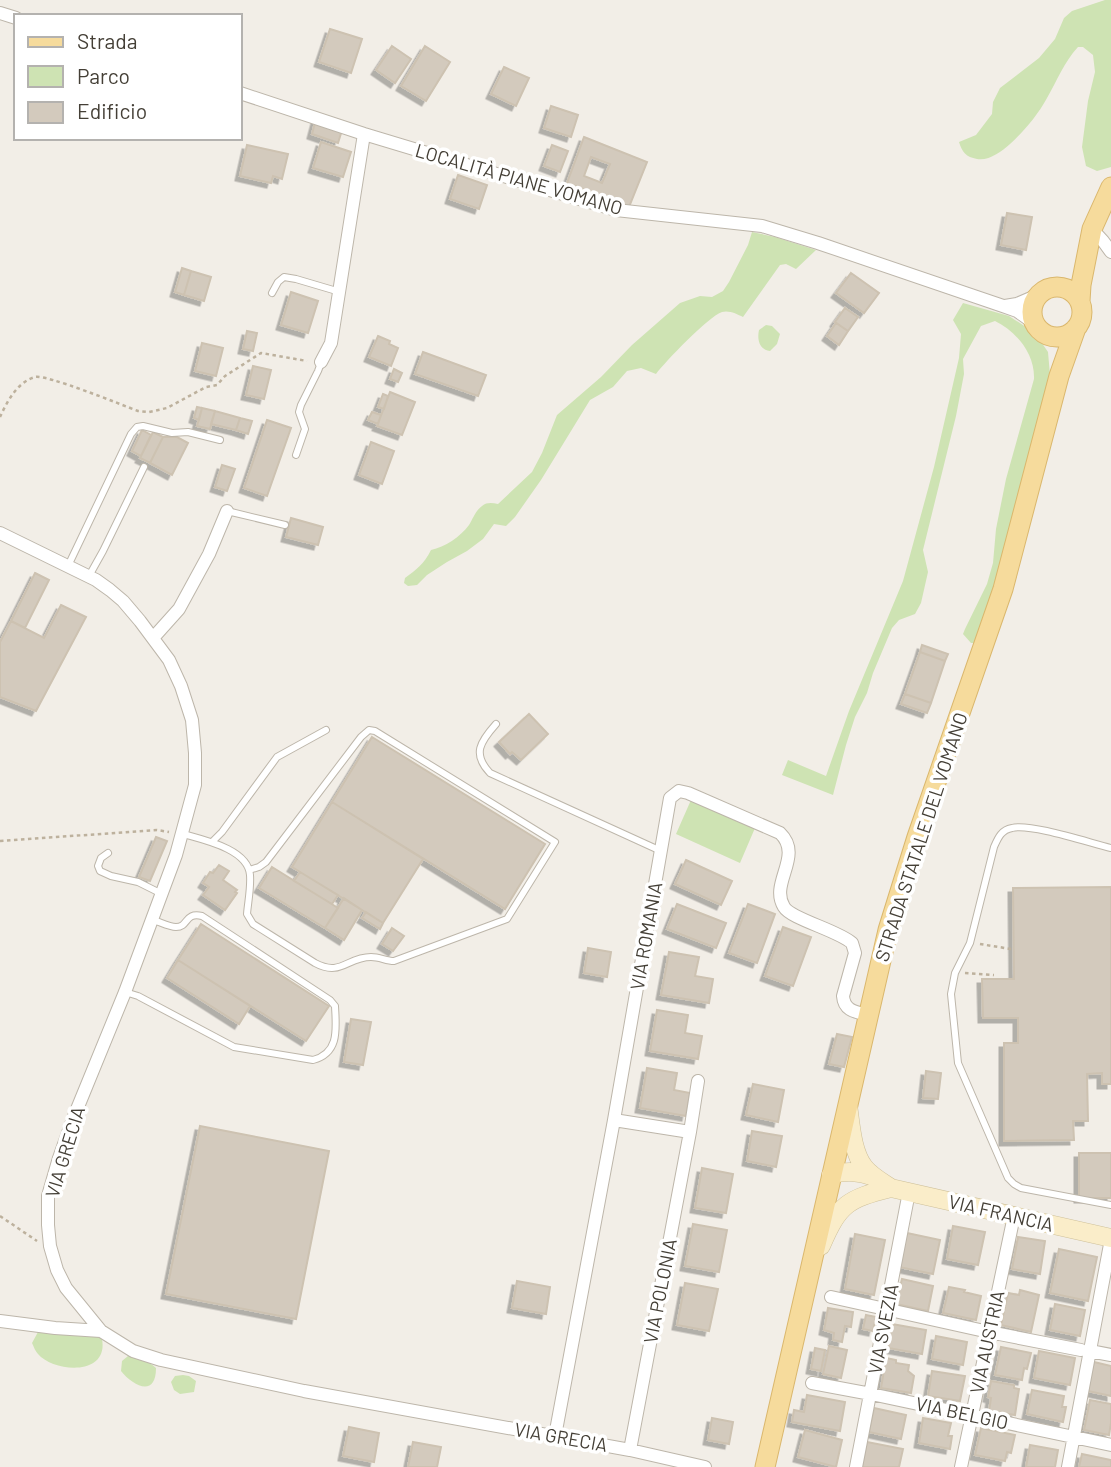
<svg xmlns="http://www.w3.org/2000/svg" width="1111" height="1467" font-family="Barlow,sans-serif">
	<style>
		.green { fill: #cee3b3 }
		.building { fill: #d3cabd; stroke: #cdc2b1; stroke-width: 2; fill-rule: evenodd; filter: url(#shadow) }
		.lines { fill: none; stroke-linecap: round; stroke-linejoin: round }
		.service-casing { stroke: #bdb6aa; stroke-width: 8 }
		.minor-casing { stroke: #bdb6aa; stroke-width: 14 }
		.secondary-casing { stroke: #cec09a; stroke-width: 19 }
		.primary-casing { stroke: #dab76d; stroke-width: 21 }
		.path { stroke: #bdb19d; stroke-width: 2.5; stroke-dasharray: 3.5 3.5; stroke-linecap: butt }
		.service { stroke: #fff; stroke-width: 6 }
		.minor { stroke: #fff; stroke-width: 12 }
		.secondary { stroke: #faedc9; stroke-width: 18 }
		.primary { stroke: #f6db9c; stroke-width: 19 }
		.labels { text-anchor: middle; stroke-width: 7; stroke-linejoin: round; paint-order: stroke }
		.street-label { font-size: 19px; fill: #443f36; stroke: #fff }
	</style>
	<defs>
		<filter id="shadow"><feDropShadow dx="-4.5" dy="4.5" stdDeviation="0" flood-color="#0004"/></filter>
	</defs>
	<rect width="100%" height="100%" fill="#f2eee7"/>
	<path class="green" d="M1105 0H1111V167L1097 171 1086 166 1082 147 1088 101 1095 72 1093 55 1083 47H1078C1064 62 1057 81 1047 98 1037 116 1025 130 1010 144 1001 152 989 161 977 159 966 157 962 152 959 142L976 135 992 114 993 102 1000 88 1039 58 1055 39 1064 18 1072 11Z
		M752 232 775 237 816 250 796 269 786 264 780 265 743 317C737 314 729 310 722 312 709 316 665 362 656 374L641 368 627 371 613 387 590 400 541 480 515 517 506 526 494 524 483 539 467 551 447 562 427 575 417 585 408 586 404 583 405 578C416 570 424 564 431 550 445 547 460 537 469 525 473 519 475 511 482 506 487 502 492 503 498 504L532 472 542 453 557 415 601 377 632 345 680 303 700 296 712 297 723 291 729 282 748 245Z
		M963 303 1009 316 1035 333 1048 352 1050 375 1009 547 977 643H971L963 634 965 629 987 584 993 563 996 529 1006 479 1034 379C1035 354 1017 332 995 321L981 326 963 359 964 374 956 416 923 550 928 572 921 603 915 614 899 620 892 628 873 673 867 693 855 717 846 745 833 795 782 775 788 760 826 776 849 711 903 581 934 467 959 358 961 334 953 320Z
		M766 325 772 326 780 334 777 344 770 351C759 350 757 339 759 330Z
		M691 800 755 828 740 863 676 834Z
		M38 1332 95 1335 102 1339C109 1377 53 1372 38 1354 35 1351 34 1347 32 1343Z
		M128 1356C140 1357 147 1360 156 1368 156 1398 133 1386 121 1371L122 1361Z
		M183 1375 189 1376 196 1381 194 1392 180 1394 174 1390 171 1382 175 1376Z"/>
	<path class="building" d="M330 29 362 39 351 73 319 62Z
		M392 46 411 59 395 83 376 70Z
		M425 46 450 62 426 101 401 86Z
		M504 67 529 78 516 106 491 94Z
		M551 106 578 115 571 137 544 128Z
		M316 119 343 127 338 143 312 134Z
		M584 137 647 162 629 207 567 183ZM591 157 610 164 602 183 584 176Z
		M321 142 351 152 343 177 313 168Z
		M247 145 288 154 282 179 273 176 271 183 240 176Z
		M552 145 568 151 560 172 544 166Z
		M458 175 487 185 479 209 450 199Z
		M1007 213 1032 217 1026 250 1001 245Z
		M182 268 191 271 184 295 175 292Z
		M191 271 211 277 204 301 184 295Z
		M851 273 879 293 864 313 836 293Z
		M291 292 318 301 308 333 281 325Z
		M845 308 858 317 848 331 835 322Z
		M836 323 848 331 839 345 827 336Z
		M247 331 257 333 253 351 243 349Z
		M378 336 390 341 389 344 398 348 391 366 369 357Z
		M202 343 223 348 216 376 195 371Z
		M423 352 486 375 478 396 415 374Z
		M253 366 271 370 264 399 246 395Z
		M394 369 402 373 398 382 390 379Z
		M390 392 415 402 402 435 377 426Z
		M383 394 388 396 384 409 378 407Z
		M197 407 202 408 199 420 194 418Z
		M202 408 215 411 210 429 197 426Z
		M215 411 240 418 236 430 211 424Z
		M372 412 381 415 378 424 368 420Z
		M240 418 252 421 248 434 236 430Z
		M267 420 291 428 267 496 244 488Z
		M142 430 151 435 141 456 132 451Z
		M153 432 163 437 150 463 140 458Z
		M163 437H177L188 443 172 475 150 463Z
		M371 442 394 451 382 484 359 475Z
		M222 465 235 469 227 491 215 487Z
		M291 518 323 527 318 545 286 537Z
		M35 573 49 580 25 628 11 621Z
		M61 605 86 617 36 711 0 697V642L11 621 44 638Z
		M922 645 948 654 945 661 920 652Z
		M920 652 945 661 931 703 905 694Z
		M905 694 931 703 927 713 901 704Z
		M529 714 548 734 521 760 512 752 510 754 499 742Z
		M372 737 545 844 505 909 332 802Z
		M332 802 423 859 383 923 292 867Z
		M156 837 167 841 150 881 139 877Z
		M686 860 732 881 721 905 675 884Z
		M219 865 229 871 223 880 237 890 235 892 237 893 225 910 203 895 209 887 203 883 210 872 213 873Z
		M272 867 338 908 325 928 259 888Z
		M300 872 338 895 332 904 294 881Z
		M1111 887V1084H1102V1073L1087 1074 1088 1121H1073L1074 1140 1004 1141V1043H1018V1018H983L982 979H1014L1013 888Z
		M344 898 362 910 344 940 325 928Z
		M677 904 726 923 716 948 667 929Z
		M748 904 775 914 757 963 729 953Z
		M366 912 383 923 380 929 362 918Z
		M201 924 329 1006 306 1041 178 960Z
		M783 927 811 937 793 986 765 976Z
		M392 928 404 936 393 951 382 944Z
		M588 948 611 952 607 977 584 973Z
		M669 952 699 957 695 976 713 979 709 1003 661 995Z
		M178 960 250 1006 239 1024 167 978Z
		M657 1010 688 1015 685 1033 702 1036 698 1059 650 1051Z
		M351 1019 371 1022 363 1065 344 1062Z
		M837 1034 852 1037 844 1067 829 1064Z
		M647 1068 677 1073 674 1090 690 1093 686 1116 640 1108Z
		M926 1071 941 1073 938 1099 923 1098Z
		M753 1084 784 1090 778 1122 746 1115Z
		M200 1126 329 1151 296 1319 166 1294Z
		M752 1131 782 1136 776 1167 747 1161Z
		M1079 1153H1111V1198H1079Z
		M702 1168 733 1174 726 1213 695 1208Z
		M693 1224 727 1230 719 1272 685 1266Z
		M953 1226 985 1232 978 1265 947 1259Z
		M907 1233 940 1240 933 1274 899 1267Z
		M855 1234 885 1240 874 1295 845 1289Z
		M1018 1237 1045 1241 1040 1274 1012 1269Z
		M1059 1249 1097 1257 1088 1301 1050 1293Z
		M902 1279 933 1286 928 1311 896 1304Z
		M517 1281 550 1287 546 1314 512 1308Z
		M685 1283 718 1289 709 1331 677 1325Z
		M949 1287 965 1290 964 1292 981 1296 976 1320 943 1313Z
		M1020 1290 1039 1295 1031 1332 1001 1325 1008 1293 1019 1295Z
		M1055 1304 1085 1310 1080 1336 1050 1330Z
		M828 1308 853 1312 851 1327 845 1326 842 1342 833 1340 834 1333 824 1330Z
		M866 1315 876 1317 873 1331 863 1329Z
		M892 1324 926 1330 922 1354 888 1348Z
		M936 1336 967 1342 963 1365 932 1359Z
		M829 1346 847 1350 841 1378 823 1374Z
		M1001 1347 1031 1353 1027 1369 1024 1368 1022 1380 995 1375Z
		M815 1348 825 1350 821 1371 811 1369Z
		M1039 1351 1075 1358 1070 1385 1034 1378Z
		M886 1358 896 1360V1363L909 1365 908 1371 914 1376 911 1393 881 1388Z
		M1094 1362 1111 1366V1396L1088 1391Z
		M932 1371 965 1376 960 1401 928 1396Z
		M991 1381 1014 1385V1388L1019 1389 1015 1415 989 1411 991 1398 988 1397Z
		M1032 1390 1064 1396 1062 1407H1066L1063 1422 1027 1414Z
		M807 1395 845 1402 840 1431 792 1422 794 1410 804 1412Z
		M1090 1400 1111 1404V1423L1109 1435 1084 1430Z
		M874 1408 906 1415 901 1439 869 1432Z
		M712 1418 733 1422 729 1444 708 1440Z
		M923 1418 951 1423 948 1436H952L950 1449 919 1443Z
		M349 1427 379 1433 374 1462 343 1456Z
		M981 1428 1015 1435 1011 1453 1007 1452 1005 1461 975 1455Z
		M805 1430 842 1440 836 1467 798 1457Z
		M413 1442 441 1447 437 1467H408Z
		M867 1442 903 1449 899 1467H862Z
		M1030 1445 1058 1450 1055 1467H1026Z
		M1082 1454 1111 1460V1467H1079Z"/>
	<g class="lines">
		<g class="service-casing">
			<path id="service" d="M272 293 278 282 284 277 296 279 340 292
				M296 455 305 429 299 412 301 405 318 371 321 363
				M227 511 285 525
				M68 566 131 434 137 427 143 426 172 433 188 432 220 440
				M89 576 103 551 144 467
				M496 724C480 742 472 754 490 773L661 851
				M183 834C204 840 248 849 250 875 251 888 248 902 247 914L253 924 315 963C341 977 347 957 371 957 380 957 386 961 394 961L507 919 555 842 375 731 369 730 361 737 266 862 259 867 249 870
				M212 842 222 832 277 757 326 730
				M1111 848C1090 843 1030 823 1012 828 1001 830 998 838 994 847L970 943 955 973 951 994 958 1063 1008 1178 1014 1184 1021 1188 1111 1205
				M108 853 101 858 98 866 100 871 111 876 138 882 162 894
				M125 992 138 996 234 1047 313 1060C340 1053 336 1028 335 1006L330 1000 202 916C184 912 189 927 176 927 169 927 160 922 153 920"/>
		</g>
		<g class="minor-casing">
			<path id="minor" d="M0 13 16 18
				M240 93 364 134 616 210 762 226 818 243 1003 306 1017 311 1034 323
				M1092 229 1103 241 1111 252
				M1005 306 1017 304 1038 295
				M321 362 331 343 364 134
				M0 533 96 580 110 590 123 601 140 621 169 660 181 686 192 720 195 753V785L176 855 125 992 73 1119 59 1158 48 1196V1225L50 1246 57 1270 66 1288 101 1331 133 1351 161 1360 304 1391 630 1450 705 1467
				M153 638 179 609 209 554 227 511
				M614 1120 690 1132 630 1450
				M690 1132 698 1081
				M831 1297 989 1332 1081 1350
				M0 1321 55 1328 101 1331
				M1090 1351 1111 1355
				M812 1383 871 1394 1111 1445
				M555 1436 614 1120 670 798 679 791 688 793 780 833C804 856 769 883 784 907 791 919 837 930 852 943L855 953 843 996C844 1011 856 1012 868 1015
				M856 1467 909 1192
				M961 1467 1014 1216
				M1068 1467 1111 1239"/>
		</g>
		<g class="secondary-casing">
			<path id="secondary" d="M848 1105C851 1125 852 1151 864 1167 871 1176 882 1182 891 1188L1111 1238
				M831 1175C847 1170 859 1172 875 1177
				M821 1246C839 1204 847 1199 891 1188"/>
		</g>
		<g class="primary-casing">
			<path id="primary" d="M1032 312a25 25 0 1 1 50 0a25 25 0 1 1-50 0Z
				M1080 301 1081 285 1092 229 1111 187
				M765 1467 888 930 917 837 1003 589 1059 376 1076 328"/>
		</g>
		<path class="path" d="M0 417C7 402 17 382 35 377 46 374 122 405 138 411L149 412 167 408 206 387 217 385 225 376 261 353 307 361
			M0 841 157 830 169 832
			M980 944 1011 949
			M965 973 994 975
			M0 1216 37 1241"/>
		<use href="#service" class="service"/>
		<use href="#minor" class="minor"/>
		<use href="#secondary" class="secondary"/>
		<use href="#primary" class="primary"/>
	</g>
	<g class="labels">
		<g class="street-label">
			<text transform="translate(519 179) rotate(16)" y="7">LOCALITÀ PIANE VOMANO</text>
			<text transform="translate(921 837) rotate(-72)" y="7">STRADA STATALE DEL VOMANO</text>
			<text transform="translate(646 936) rotate(-80)" y="7">VIA ROMANIA</text>
			<text transform="translate(65 1152) rotate(-73)" y="7">VIA GRECIA</text>
			<text transform="translate(1001 1213) rotate(13)" y="7">VIA FRANCIA</text>
			<text transform="translate(660 1291) rotate(-79)" y="7">VIA POLONIA</text>
			<text transform="translate(883 1329) rotate(-79)" y="7">VIA SVEZIA</text>
			<text transform="translate(987 1342) rotate(-78)" y="7">VIA AUSTRIA</text>
			<text transform="translate(962 1413) rotate(12)" y="7">VIA BELGIO</text>
			<text transform="translate(561 1437) rotate(10)" y="7">VIA GRECIA</text>
		</g>
	</g>
	<rect x="14" y="14" width="228" height="126" fill="#ffffff" stroke="#b4b2af" stroke-width="2"/>
	<rect x="28" y="37" width="35" height="10" fill="#f6db9c" stroke="#b4b2af" stroke-width="2"/>
	<text x="77" y="49" font-size="21" fill="#443f36">Strada</text>
	<rect x="28" y="66" width="35" height="21" fill="#cee3b3" stroke="#b4b2af" stroke-width="2"/>
	<text x="77" y="84" font-size="21" fill="#443f36">Parco</text>
	<rect x="28" y="102" width="35" height="21" fill="#d3cabd" stroke="#b4b2af" stroke-width="2"/>
	<text x="77" y="119" font-size="21" fill="#443f36">Edificio</text>
</svg>
